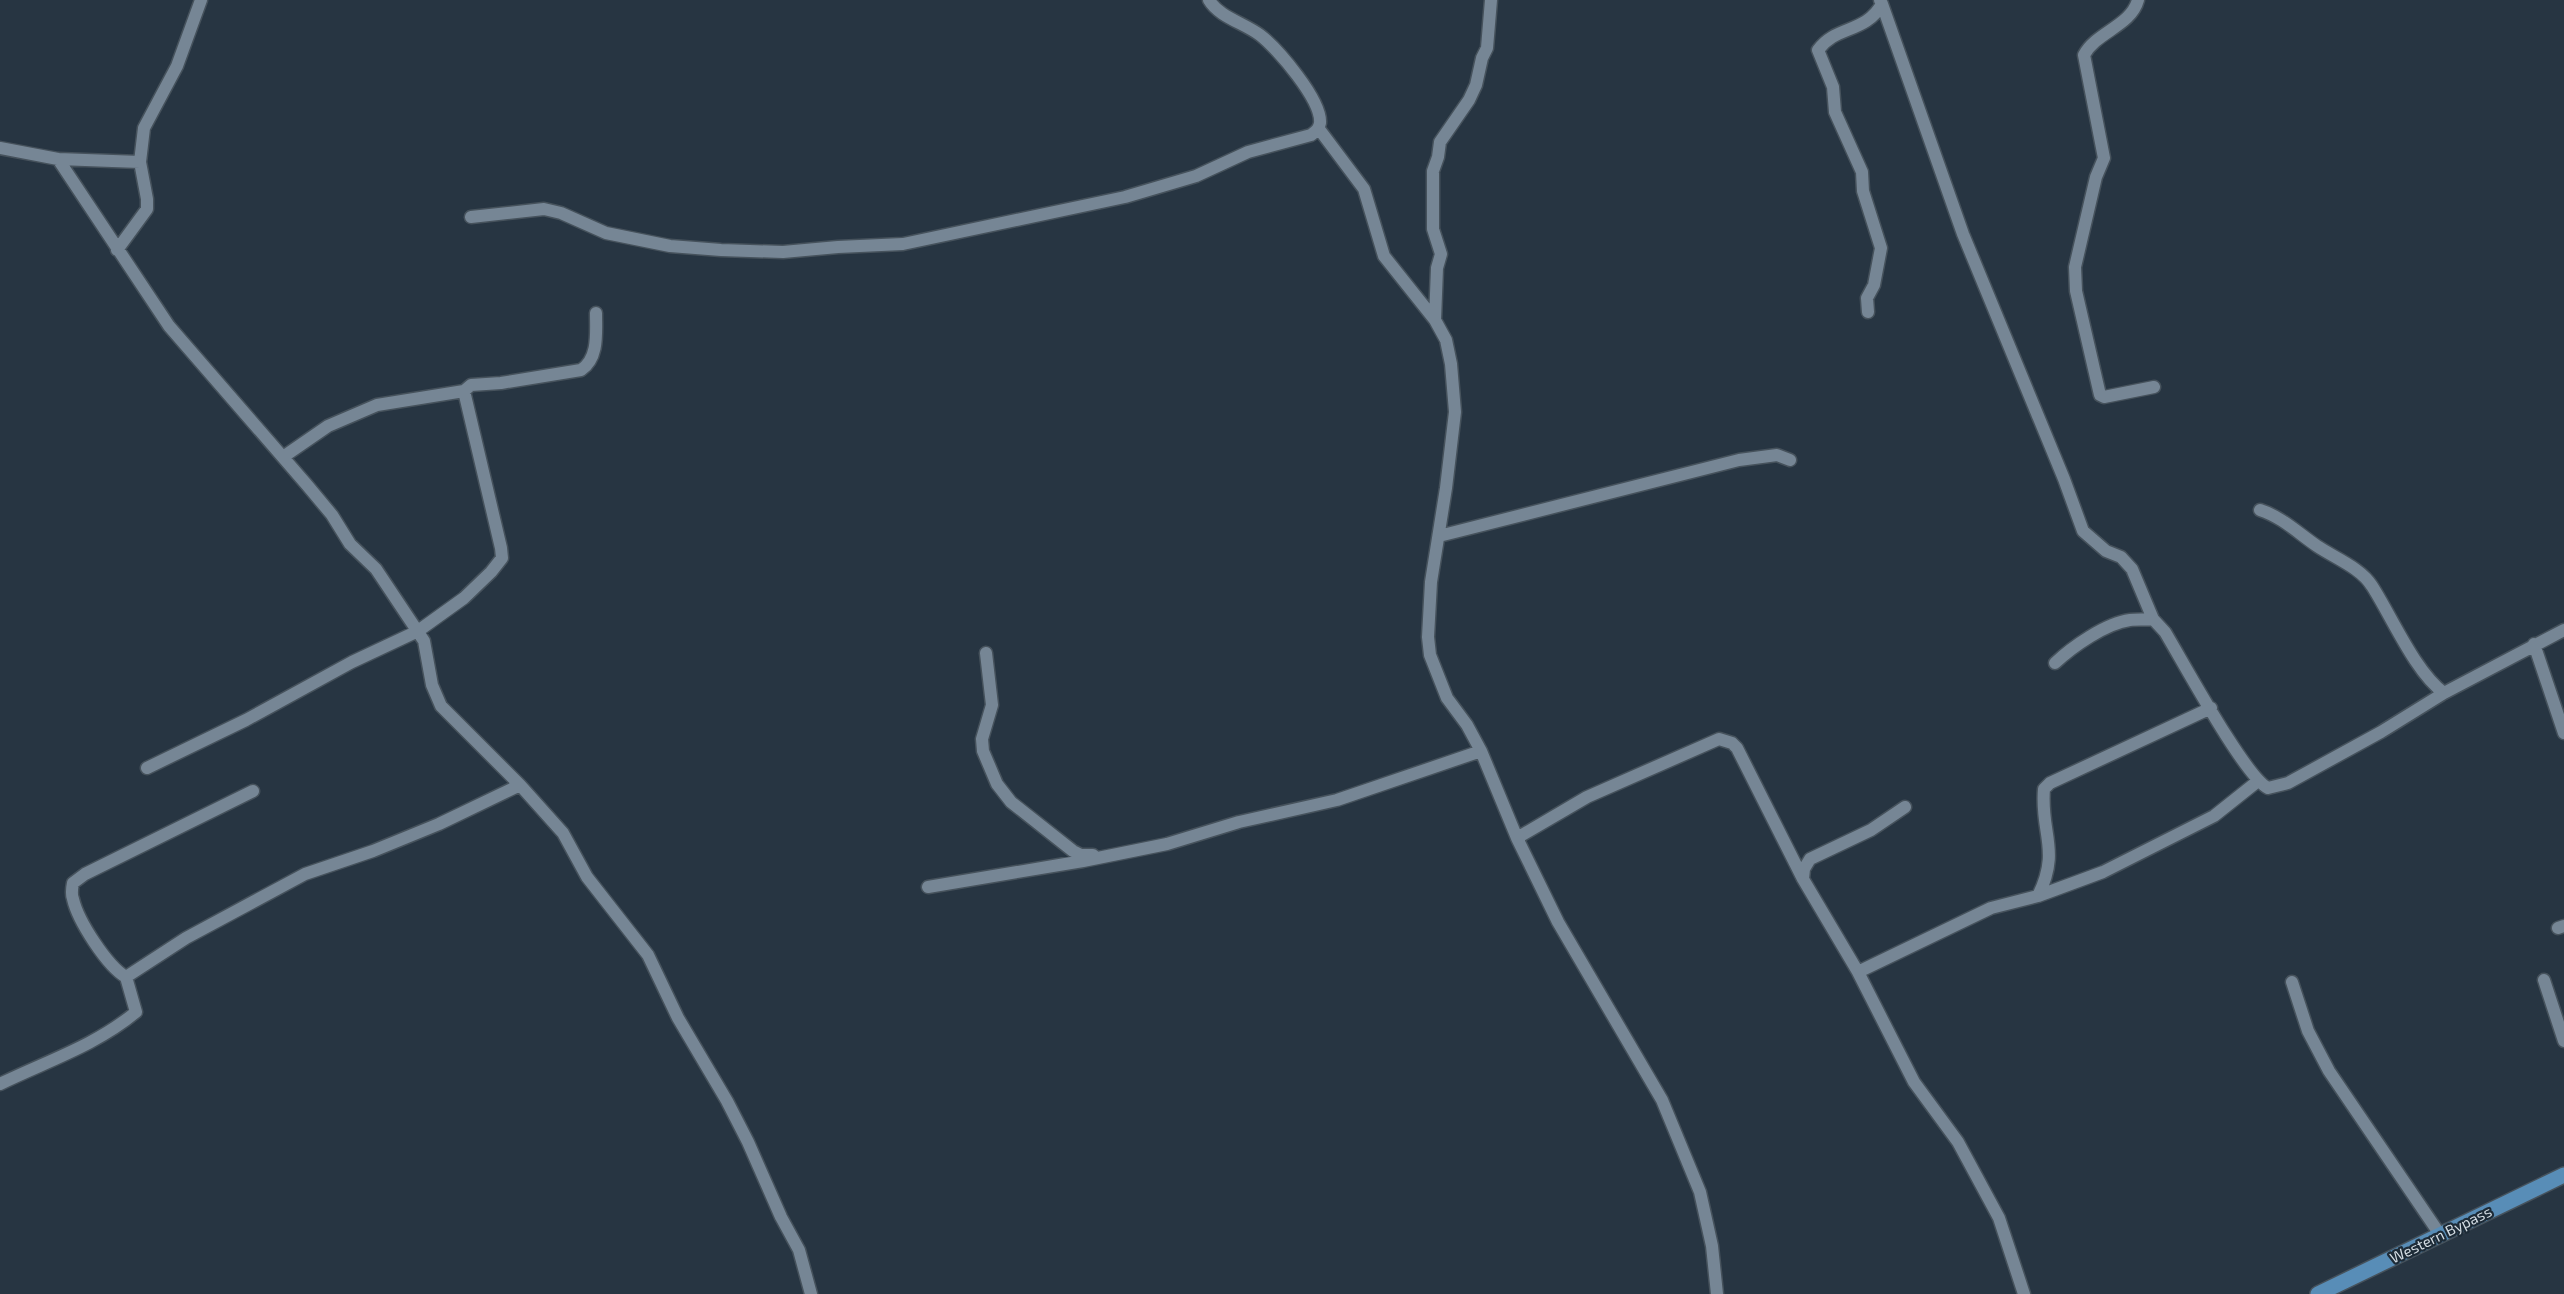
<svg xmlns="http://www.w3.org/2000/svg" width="2564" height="1294" font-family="'Exo 2',sans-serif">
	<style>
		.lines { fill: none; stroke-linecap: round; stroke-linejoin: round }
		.minor-casing { stroke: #46525c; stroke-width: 15 }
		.major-casing { stroke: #46525c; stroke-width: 18 }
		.minor { stroke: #768695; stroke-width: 12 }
		.major { stroke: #588db7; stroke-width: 15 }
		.labels { text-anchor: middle; stroke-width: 4.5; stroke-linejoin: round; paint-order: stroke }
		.street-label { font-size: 15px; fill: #d3dce3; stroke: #1d2b37 }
	</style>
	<rect width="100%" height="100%" fill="#273542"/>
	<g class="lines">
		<g class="minor-casing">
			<path id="minor" d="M2138 0C2131 26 2096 32 2084 55L2104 158 2096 177 2075 267 2076 291 2100 395 2104 397 2154 387
				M1882 4 1963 234 2064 479 2083 531 2106 551 2121 557 2132 569 2153 619
				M1319 129 1364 189 1384 256 1435 320 1446 340 1451 364 1455 412 1446 488 1431 582 1428 637 1430 655 1447 698 1467 725 1481 751 1517 838 1558 922 1662 1100 1700 1192 1712 1246 1717 1294
				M0 148 58 159 140 162
				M58 159 169 326 307 485 332 515 350 544 376 569 424 641 432 685 441 706 520 785 563 833 587 877 648 955 678 1018 727 1101 748 1142 781 1217 799 1250 811 1294
				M471 217 544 209 561 213 606 233 670 246 721 250 783 252 838 247 903 244 1125 197 1196 176 1248 152 1311 135C1316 131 1319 129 1320 123 1322 100 1277 48 1260 35 1244 23 1219 17 1209 0
				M117 250 147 209V199L140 162 144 128 177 66 201 0
				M1868 312 1867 298 1874 285 1881 248 1863 191 1862 172 1835 112 1833 87 1818 50C1836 25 1865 34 1882 4L1880 0
				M1435 320 1437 268 1441 254 1433 229V171L1438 157 1440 142 1469 100 1476 85 1482 58 1487 48 1491 0
				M283 457 328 426 377 405 464 391
				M2260 510C2282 517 2298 533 2317 546 2335 558 2361 568 2372 586 2392 617 2415 672 2444 693
				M1439 536 1739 460 1777 455 1790 460
				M2534 644 2564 733
				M986 653 992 705 982 739 983 751 997 784 1011 802 1073 851 1081 855H1093
				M2055 663C2072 647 2106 623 2130 620 2137 619 2145 620 2153 619L2165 632C2182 660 2245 777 2268 788L2288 783 2381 732 2444 693 2564 630
				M147 768 246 720 352 662 418 631 464 598 491 572 502 558 501 548 464 391 471 385 501 383 581 370C599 358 596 333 596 313
				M1905 807 1871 830 1810 859 1804 869 1803 879 1858 972 1914 1082 1958 1142 1999 1218 2024 1294
				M1517 838 1587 797 1719 739 1732 743 1737 748 1803 879
				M928 887 1083 861 1167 844 1239 822 1337 800 1481 751
				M2038 896C2061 850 2040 833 2044 789L2050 783 2211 708
				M2558 928 2564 926
				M1858 972 1991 908 2038 896 2103 872 2214 816 2258 781
				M126 977C107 966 78 921 73 899 71 894 72 888 73 883L85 874 253 791
				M2544 980 2564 1041
				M2292 982 2308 1031 2329 1071 2441 1236
				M0 1084C47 1061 95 1046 136 1012L126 977 186 938 305 874 373 851 439 824 520 785"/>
		</g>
		<g class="major-casing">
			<path id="major" d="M2318 1294 2564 1175"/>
		</g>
		<use href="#minor" class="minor"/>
		<use href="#major" class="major"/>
	</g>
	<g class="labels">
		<g class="street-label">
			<text transform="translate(2441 1235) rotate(-26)" y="5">Western Bypass</text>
		</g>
	</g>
</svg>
